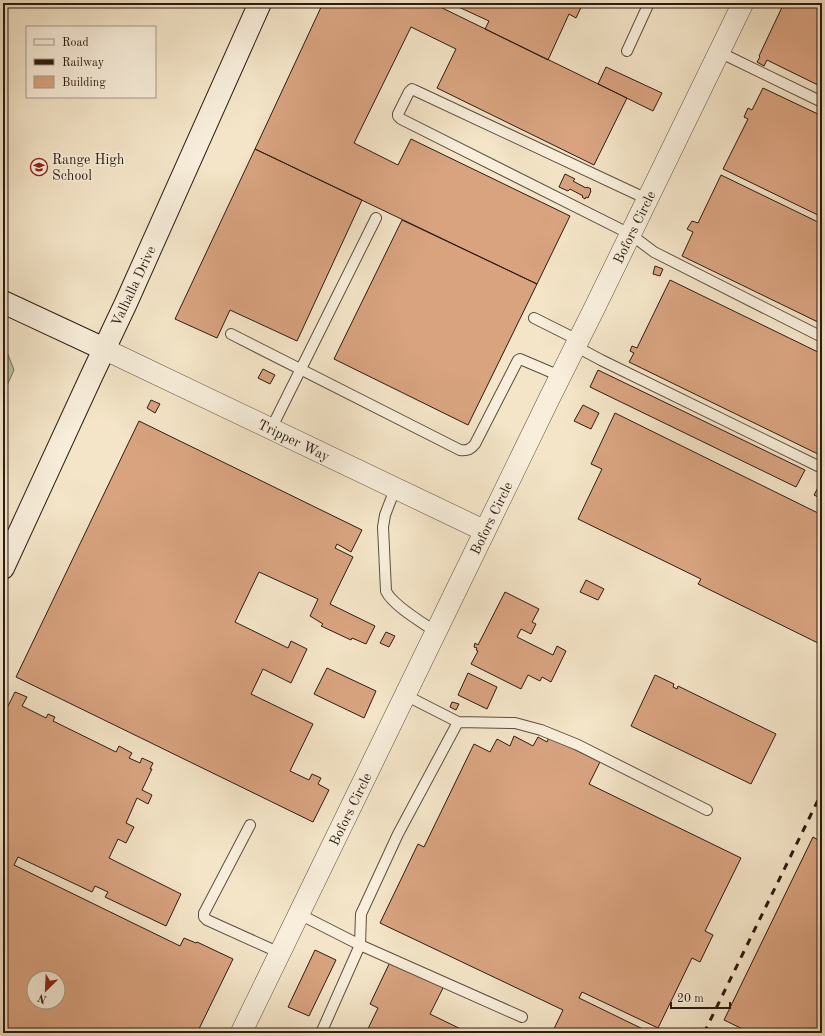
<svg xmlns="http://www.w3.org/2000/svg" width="825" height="1036" font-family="'Old Standard TT',serif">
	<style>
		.green { fill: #b6c69a; stroke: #727056 }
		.building { fill: #d9a380; stroke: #2d1b11; fill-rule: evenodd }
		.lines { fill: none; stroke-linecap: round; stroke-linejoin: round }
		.lane-casing { stroke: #5f4e3f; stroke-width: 12 }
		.street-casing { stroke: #5f4e3f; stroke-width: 22 }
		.secondary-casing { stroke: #2d1b11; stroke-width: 24 }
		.lane { stroke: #f8eedb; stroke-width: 10 }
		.street { stroke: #f8eedb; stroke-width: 21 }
		.secondary { stroke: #f8eedb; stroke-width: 22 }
		.rail { stroke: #2d1b11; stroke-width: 3; stroke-dasharray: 7 7; stroke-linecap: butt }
		.labels { text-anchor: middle; stroke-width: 3.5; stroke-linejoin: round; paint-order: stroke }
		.poi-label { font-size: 14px; fill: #2d1b11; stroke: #f8eedb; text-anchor: start }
		.street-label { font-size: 14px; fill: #2d1b11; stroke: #f8eedb }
	</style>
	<rect width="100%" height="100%" fill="#f4e5c8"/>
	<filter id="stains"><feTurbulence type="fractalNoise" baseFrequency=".005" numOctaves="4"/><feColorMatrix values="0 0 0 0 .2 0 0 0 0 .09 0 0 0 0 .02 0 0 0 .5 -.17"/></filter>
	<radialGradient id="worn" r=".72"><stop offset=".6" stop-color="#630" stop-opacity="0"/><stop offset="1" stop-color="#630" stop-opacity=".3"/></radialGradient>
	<path class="green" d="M3 342 14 370 3 394Z"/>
	<path class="building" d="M323 3H432L627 98 594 165 437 88 456 49 411 27 354 143 398 165 411 139 570 216 537 284 255 149Z
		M453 3H583L576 18 569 14 548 60 485 29 489 21 452 4Z
		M784 3H822V87L767 60 764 66 757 62 760 57 759 56Z
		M606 67 662 93 653 111 598 84Z
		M763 88 822 116V217L723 169 748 119 744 117 748 108 752 110Z
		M255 149 362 200 297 341 230 310 217 338 175 319Z
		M565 174 575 179 573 181 586 188 587 187 591 189 590 190 591 191 588 198 586 197 585 199 582 197 583 196 570 189 568 191 559 187Z
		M721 175 822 224V324L682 256 693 232 687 229 692 221 698 223Z
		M402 220 537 284 468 425 334 359Z
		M655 266 663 269 660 276 653 274Z
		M670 280 822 354V456L629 362 634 353 630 351 632 346 637 348Z
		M263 369 275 375 270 384 258 378Z
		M598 370 805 470 796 487 590 387Z
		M151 400 160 404 155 413 147 408Z
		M583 405 599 413 591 429 574 421Z
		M615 413 822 515V645L698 584 701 579 578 519 602 469 591 464Z
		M139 421 362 530 351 552 337 544 335 548 353 557 330 604 375 626 366 644 352 638 351 640 321 626 323 624 310 616 318 599 259 572 235 622 288 648 291 641 307 649 291 683 263 669 251 694 313 724 290 771 309 780 312 774 321 778 318 784 329 790 313 822 16 677Z
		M822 480V499L814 495Z
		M586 580 604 589 598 600 580 592Z
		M505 592 539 609 532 622 536 624 531 634 521 629 517 637 553 655 557 646 566 651 551 682 542 677 540 681 528 675 521 689 471 664 478 651 476 650 477 648 474 647 475 643 478 645Z
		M386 632 395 636 389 647 380 643Z
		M327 668 376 691 364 718 314 694Z
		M468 673 497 687 487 709 458 695Z
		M655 675 674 684 673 687 677 689 678 686 776 734 751 784 631 726Z
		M15 692 27 697 22 706 46 718 48 714 55 717 53 721 116 752 119 746 132 753 129 758 140 763 142 758 153 763 150 769H152L142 790 152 795 148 804 137 798 126 823 134 827 126 843 118 839 109 858 181 894 166 926 105 897 108 892 95 886 92 892 18 857 14 865 180 946 184 938 196 943 197 942 233 959 197 1033H152L142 1028 139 1033H3V716ZM34 978H58V1002H34Z
		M452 702 459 704 456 710 450 707Z
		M514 736 533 746 538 737 547 742 549 737 600 762 589 784 741 858 705 931 713 935 700 962 692 958 658 1028 582 992 579 998 647 1031 646 1033H552L563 1010 380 923 418 844 424 847 474 744 490 752 497 739 510 746Z
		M813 837 822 842V1033H751L724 1020Z
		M315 950 336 960 309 1016 288 1007Z
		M391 960 444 986 430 1014 469 1033H366L378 1008 370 1004Z"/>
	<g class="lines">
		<g class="lane-casing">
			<path id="lane" d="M627 51 649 3
				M719 52 822 102
				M647 199 414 90 412 89 409 92 398 114V116L401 119 630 234 654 252 822 337
				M534 318 578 340
				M231 334 460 450C468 451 471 449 475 444L518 360 520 359 560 376
				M575 346 601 360 822 468
				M271 429 376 218
				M395 489 385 515 383 527 386 591C392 605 423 623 436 632
				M405 695 458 722
				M250 825 204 913V917L207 920 280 953
				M299 914 360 945 361 914 398 834 458 722 515 723 541 730 578 745 707 810
				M321 1033 360 945 522 1017"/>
		</g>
		<g class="street-casing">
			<path id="street" d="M104 349 485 531
				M241 1033 550 397 594 309 743 3"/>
		</g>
		<g class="secondary-casing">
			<path id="secondary" d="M3 302 104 349
				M3 568 91 377 126 303 260 3"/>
		</g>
		<use href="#lane" class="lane"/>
		<use href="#street" class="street"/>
		<use href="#secondary" class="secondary"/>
		<path class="rail" d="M704 1033 822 792"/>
	</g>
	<defs>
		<g id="school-ring" transform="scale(0.9)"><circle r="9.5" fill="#f8eedb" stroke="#8f2418" stroke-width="1.5"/><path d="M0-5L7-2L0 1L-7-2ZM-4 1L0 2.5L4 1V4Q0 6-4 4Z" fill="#8f2418"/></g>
	</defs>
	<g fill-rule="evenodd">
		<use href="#school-ring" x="39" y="167"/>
	</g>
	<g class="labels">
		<g class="poi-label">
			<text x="52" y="164">Range High<tspan x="52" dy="16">School</tspan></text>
		</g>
		<g class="street-label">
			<text transform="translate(634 227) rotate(-64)" y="5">Bofors Circle</text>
			<text transform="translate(133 286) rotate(-65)" y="5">Valhalla Drive</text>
			<text transform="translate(294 440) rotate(26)" y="5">Tripper Way</text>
			<text transform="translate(491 518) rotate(-64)" y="5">Bofors Circle</text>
			<text transform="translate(350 809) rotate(-64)" y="5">Bofors Circle</text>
		</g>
	</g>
	<rect width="825" height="1036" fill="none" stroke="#f4e5c8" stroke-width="16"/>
	<rect x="4" y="4" width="817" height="1028" fill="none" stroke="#2d1b11" stroke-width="2"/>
	<rect x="8" y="8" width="809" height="1020" fill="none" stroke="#2d1b11"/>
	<rect x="26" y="26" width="130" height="72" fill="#f8eedb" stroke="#a79a8a"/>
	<rect x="34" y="39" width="20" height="6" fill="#f8eedb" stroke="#a79a8a"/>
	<text x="62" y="46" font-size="12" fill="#2d1b11">Road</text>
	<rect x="34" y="59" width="20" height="6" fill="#2d1b11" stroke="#a79a8a"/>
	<text x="62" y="66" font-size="12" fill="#2d1b11">Railway</text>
	<rect x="34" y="76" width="20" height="12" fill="#d9a380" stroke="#a79a8a"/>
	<text x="62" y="86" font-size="12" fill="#2d1b11">Building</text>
	<g transform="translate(46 990) rotate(204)"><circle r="19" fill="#f8eedb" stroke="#a79a8a"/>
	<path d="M0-3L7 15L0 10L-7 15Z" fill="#8f2418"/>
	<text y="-6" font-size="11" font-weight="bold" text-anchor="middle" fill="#2d1b11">N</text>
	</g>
	<path d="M671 1002v6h59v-6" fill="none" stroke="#2d1b11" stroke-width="2"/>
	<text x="677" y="1002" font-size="12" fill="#2d1b11" stroke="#f8eedb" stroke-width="3" paint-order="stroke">20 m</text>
	<rect width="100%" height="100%" filter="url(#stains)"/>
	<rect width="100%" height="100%" fill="url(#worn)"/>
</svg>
